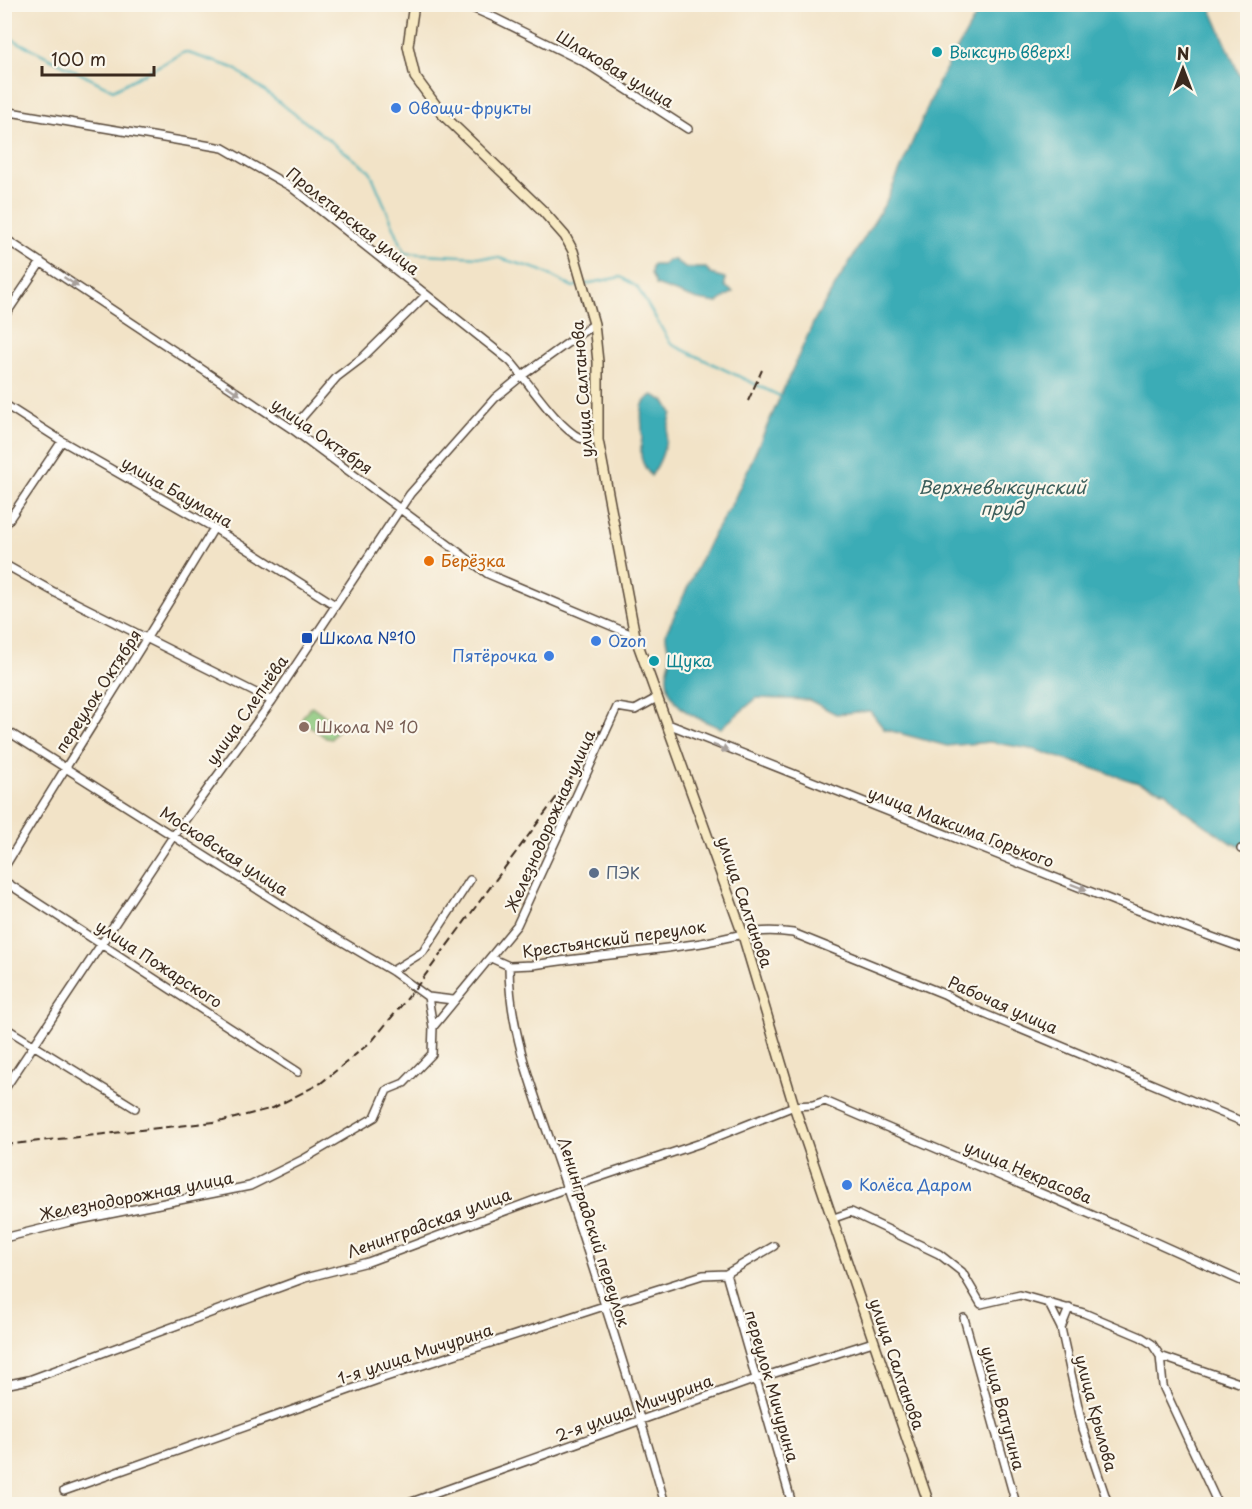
<svg xmlns="http://www.w3.org/2000/svg" width="1252" height="1509" font-family="'Playpen Sans',sans-serif">
	<style>
		.green { fill: #8cc87d; stroke: #64794e; stroke-width: 1.5 }
		.water { fill: #3bacb6; stroke: #3b6b6a; stroke-width: 1.5 }
		.lines { fill: none; stroke-linecap: round; stroke-linejoin: round }
		.stream { stroke: #3bacb6; stroke-width: 2 }
		.minor-casing { stroke: #564637; stroke-width: 10 }
		.secondary-casing { stroke: #564637; stroke-width: 12 }
		.minor { stroke: #fff; stroke-width: 7 }
		.secondary { stroke: #f7e9c3; stroke-width: 9 }
		.rail { stroke: #3b2a1e; stroke-width: 2; stroke-dasharray: 9 4.5; stroke-linecap: butt }
		.oneway { fill: #a79f9a }
		.culture-dot { fill: #0f9aa8; stroke: #fbf7ec; stroke-width: 2 }
		.shop-dot { fill: #3f7fe0; stroke: #fbf7ec; stroke-width: 2 }
		.food-dot { fill: #e8710a; stroke: #fbf7ec; stroke-width: 2 }
		.transit-dot { fill: #1a4fb4; stroke: #fbf7ec; stroke-width: 2 }
		.education-dot { fill: #8d6e63; stroke: #fbf7ec; stroke-width: 2 }
		.service-dot { fill: #5c6f8a; stroke: #fbf7ec; stroke-width: 2 }
		.labels { text-anchor: middle; stroke-width: 4.5; stroke-linejoin: round; paint-order: stroke }
		.culture-label { font-size: 16px; fill: #0d838f; stroke: #fbf7ec; text-anchor: start }
		.street-label { font-size: 16px; fill: #3b2a1e; stroke: #fbf7ec }
		.shop-label { font-size: 16px; fill: #366cbe; stroke: #fbf7ec; text-anchor: start }
		.food-label { font-size: 16px; fill: #c56008; stroke: #fbf7ec; text-anchor: start }
		.transit-label { font-size: 16px; fill: #164399; stroke: #fbf7ec; text-anchor: start }
		.education-label { font-size: 16px; fill: #785e54; stroke: #fbf7ec; text-anchor: start }
		.service-label { font-size: 16px; fill: #4e5e75; stroke: #fbf7ec; text-anchor: start }
		.water-label { font-size: 18px; font-style: italic; fill: #3b5e5b; stroke: #fbf7ec }
	</style>
	<rect width="100%" height="100%" fill="#fbf7ec"/>
	<filter id="ink" filterUnits="userSpaceOnUse"><feTurbulence type="fractalNoise" baseFrequency=".0167" numOctaves="2"/><feDisplacementMap in="SourceGraphic" scale="12" xChannelSelector="R" yChannelSelector="G"/><feConvolveMatrix kernelMatrix="1 2 1 2 8 2 1 2 1" color-interpolation-filters="sRGB"/></filter>
	<filter id="wash" filterUnits="userSpaceOnUse"><feTurbulence type="fractalNoise" baseFrequency=".008" numOctaves="4" result="noise"/><feDisplacementMap in="SourceGraphic" scale="24" xChannelSelector="R" yChannelSelector="G"/><feGaussianBlur stdDeviation="1.35" result="paint"/><feColorMatrix in="noise" values="0 0 0 0 0 0 0 0 0 0 0 0 0 0 0 0 0 1.4 0 .05"/><feComposite in="paint" operator="in"/></filter>
	<g filter="url(#wash)">
		<rect width="100%" height="100%" fill="#f2e3c7"/>
		<path class="green" d="M312 706 337 725 338 729 331 739 326 738 302 720 303 716Z"/>
		<path class="water" d="M1209 4 1238 72 1248 86 1247 847 1231 843 1182 809 1166 792 1036 750 990 742 947 746 884 729 870 711 836 714 809 700 757 698 721 728C695 718 666 707 667 675 667 669 671 662 670 656 669 647 665 642 666 633L710 540 733 502 815 319 886 202 939 81 982 5Z
			M668 260H675L685 268H706L711 274 725 278V286L733 292 717 303 698 300 656 285 651 274 652 265H663Z
			M653 395 665 401 672 413C664 439 668 452 651 476 636 457 642 451 642 432 642 416 637 403 653 395Z"/>
		<g class="lines">
			<path class="stream" d="M4 35 113 90 185 52 234 68 370 171 405 253 499 258 540 270 573 287 579 285
				M585 284 621 277 637 287 671 344 780 396"/>
		</g>
	</g>
	<g filter="url(#ink)">
		<g class="lines">
			<g class="minor-casing">
				<path id="minor" d="M463 4 495 18 584 62 688 129
					M4 111 223 148 291 187 510 361C528 381 556 426 580 438 585 440 593 440 598 440
					M4 238 292 429 488 574 635 636
					M4 317 41 262
					M4 404 62 441 214 528 335 605
					M292 429 337 377 362 358 426 295
					M4 527 62 441
					M4 564 54 592 272 701
					M668 724 1129 907 1248 950
					M4 729 309 922 392 971 428 997 453 1000
					M1241 849 1248 850
					M4 868C73 754 146 642 214 528
					M4 881 298 1072
					M491 958 509 966 533 965C591 956 649 952 707 942 741 935 757 928 793 933L944 994 970 1008 1248 1124
					M509 966C509 1042 543 1115 566 1186 601 1291 635 1398 665 1504
					M392 971 423 952 470 880
					M428 997 433 1027
					M4 1027 135 1108
					M4 1090 174 835 272 701 410 494 495 398 523 375 594 324
					M834 1218 851 1212 939 1254 962 1272 981 1304 1020 1295 1084 1313 1141 1337 1152 1344 1160 1356 1248 1386
					M4 1238 69 1222 250 1186 302 1160 375 1117 387 1090 404 1083 432 1054 433 1027 517 925 617 707 635 710 655 699
					M726 1274 792 1504
					M1048 1302 1061 1328 1083 1429 1108 1504
					M964 1318 1016 1504
					M1061 1328 1069 1308
					M1160 1356 1163 1386 1218 1504
					M4 1385 29 1380 305 1278 368 1262 567 1188 701 1143 794 1106 813 1105 825 1101 1146 1238 1248 1284
					M64 1491 380 1379 604 1306 703 1275 726 1274 774 1246
					M406 1504 756 1379 873 1342"/>
			</g>
			<g class="secondary-casing">
				<path id="secondary" d="M414 4 408 46 415 77 443 115 542 210 565 236 573 251 594 324 598 362V440L635 636 742 932 794 1106 929 1504"/>
			</g>
			<use href="#minor" class="minor"/>
			<use href="#secondary" class="secondary"/>
			<path class="rail" d="M748 401 762 370
				M4 1145 223 1121 273 1108 321 1083 372 1041 415 989 579 767 605 722"/>
		</g>
		<defs><path id="oneway-solid" d="M-6-.8H1V-3.2L6.5 0L1 3.2V.8H-6Z" transform="scale(1.5)"/></defs>
		<g class="oneway">
			<use href="#oneway-solid" transform="translate(71 282) rotate(34)"/>
			<use href="#oneway-solid" transform="translate(233 390) rotate(34)"/>
			<use href="#oneway-solid" transform="translate(721 748) rotate(22)"/>
			<use href="#oneway-solid" transform="translate(1079 887) rotate(21)"/>
		</g>
	</g>
	<g class="culture-dot">
		<circle cx="937" cy="52" r="6"/>
		<circle cx="654" cy="661" r="6"/>
	</g>
	<g class="shop-dot">
		<circle cx="396" cy="108" r="6"/>
		<circle cx="596" cy="641" r="6"/>
		<circle cx="549" cy="656" r="6"/>
		<circle cx="847" cy="1185" r="6"/>
	</g>
	<circle class="food-dot" cx="429" cy="561" r="6"/>
	<rect class="transit-dot" x="301" y="632" width="12" height="12" rx="3"/>
	<circle class="education-dot" cx="304" cy="727" r="6"/>
	<circle class="service-dot" cx="594" cy="873" r="6"/>
	<g class="labels">
		<g class="culture-label">
			<text x="949" y="58">Выксунь вверх!</text>
			<text x="666" y="667">Щука</text>
		</g>
		<g class="street-label">
			<text transform="translate(615 69) rotate(31)" y="6">Шлаковая улица</text>
			<text transform="translate(353 221) rotate(38)" y="6">Пролетарская улица</text>
			<text transform="translate(582 389) rotate(-94)" y="6">улица Салтанова</text>
			<text transform="translate(322 436) rotate(35)" y="6">улица Октября</text>
			<text transform="translate(177 492) rotate(30)" y="6">улица Баумана</text>
			<text transform="translate(98 691) rotate(-57)" y="6">переулок Октября</text>
			<text transform="translate(247 710) rotate(-55)" y="6">улица Слепнёва</text>
			<text transform="translate(550 821) rotate(-66)" y="6">Железнодорожная улица</text>
			<text transform="translate(961 827) rotate(21)" y="6">улица Максима Горького</text>
			<text transform="translate(224 851) rotate(33)" y="6">Московская улица</text>
			<text transform="translate(745 902) rotate(71)" y="6">улица Салтанова</text>
			<text transform="translate(614 939) rotate(-8)" y="6">Крестьянский переулок</text>
			<text transform="translate(159 964) rotate(33)" y="6">улица Пожарского</text>
			<text transform="translate(1003 1005) rotate(24)" y="6">Рабочая улица</text>
			<text transform="translate(1028 1172) rotate(23)" y="6">улица Некрасова</text>
			<text transform="translate(136 1196) rotate(-11)" y="6">Железнодорожная улица</text>
			<text transform="translate(429 1223) rotate(-20)" y="6">Ленинградская улица</text>
			<text transform="translate(594 1232) rotate(72)" y="6">Ленинградский переулок</text>
			<text transform="translate(415 1354) rotate(-18)" y="6">1-я улица Мичурина</text>
			<text transform="translate(897 1364) rotate(71)" y="6">улица Салтанова</text>
			<text transform="translate(772 1386) rotate(74)" y="6">переулок Мичурина</text>
			<text transform="translate(634 1408) rotate(-20)" y="6">2-я улица Мичурина</text>
			<text transform="translate(1003 1408) rotate(75)" y="6">улица Ватутина</text>
			<text transform="translate(1096 1413) rotate(75)" y="6">улица Крылова</text>
		</g>
		<g class="shop-label">
			<text x="408" y="114">Овощи-фрукты</text>
			<text x="608" y="647">Ozon</text>
			<text x="537" y="662" text-anchor="end">Пятёрочка</text>
			<text x="859" y="1191">Колёса Даром</text>
		</g>
		<g class="food-label">
			<text x="441" y="567">Берёзка</text>
		</g>
		<g class="transit-label">
			<text x="319" y="644">Школа №10</text>
		</g>
		<g class="education-label">
			<text x="316" y="733">Школа № 10</text>
		</g>
		<g class="service-label">
			<text x="606" y="879">ПЭК</text>
		</g>
		<g class="water-label">
			<text x="1002" y="494">Верхневыксунский<tspan x="1002" dy="21">пруд</tspan></text>
		</g>
	</g>
	<rect width="1252" height="1509" fill="none" stroke="#fbf7ec" stroke-width="24"/>
	<g transform="translate(1183 69)" stroke="#fbf7ec" stroke-width="4.5" paint-order="stroke">
	<path d="M0-4.5L10 22L0 15L-10 22Z" fill="#3b2a1e"/>
	<text y="-9" font-size="16" font-weight="bold" text-anchor="middle" fill="#3b2a1e">N</text>
	</g>
	<path d="M42 66v9h112v-9" fill="none" stroke="#3b2a1e" stroke-width="3"/>
	<text x="51" y="66" font-size="18" fill="#3b2a1e" stroke="#fbf7ec" stroke-width="4.5" paint-order="stroke">100 m</text>
</svg>
